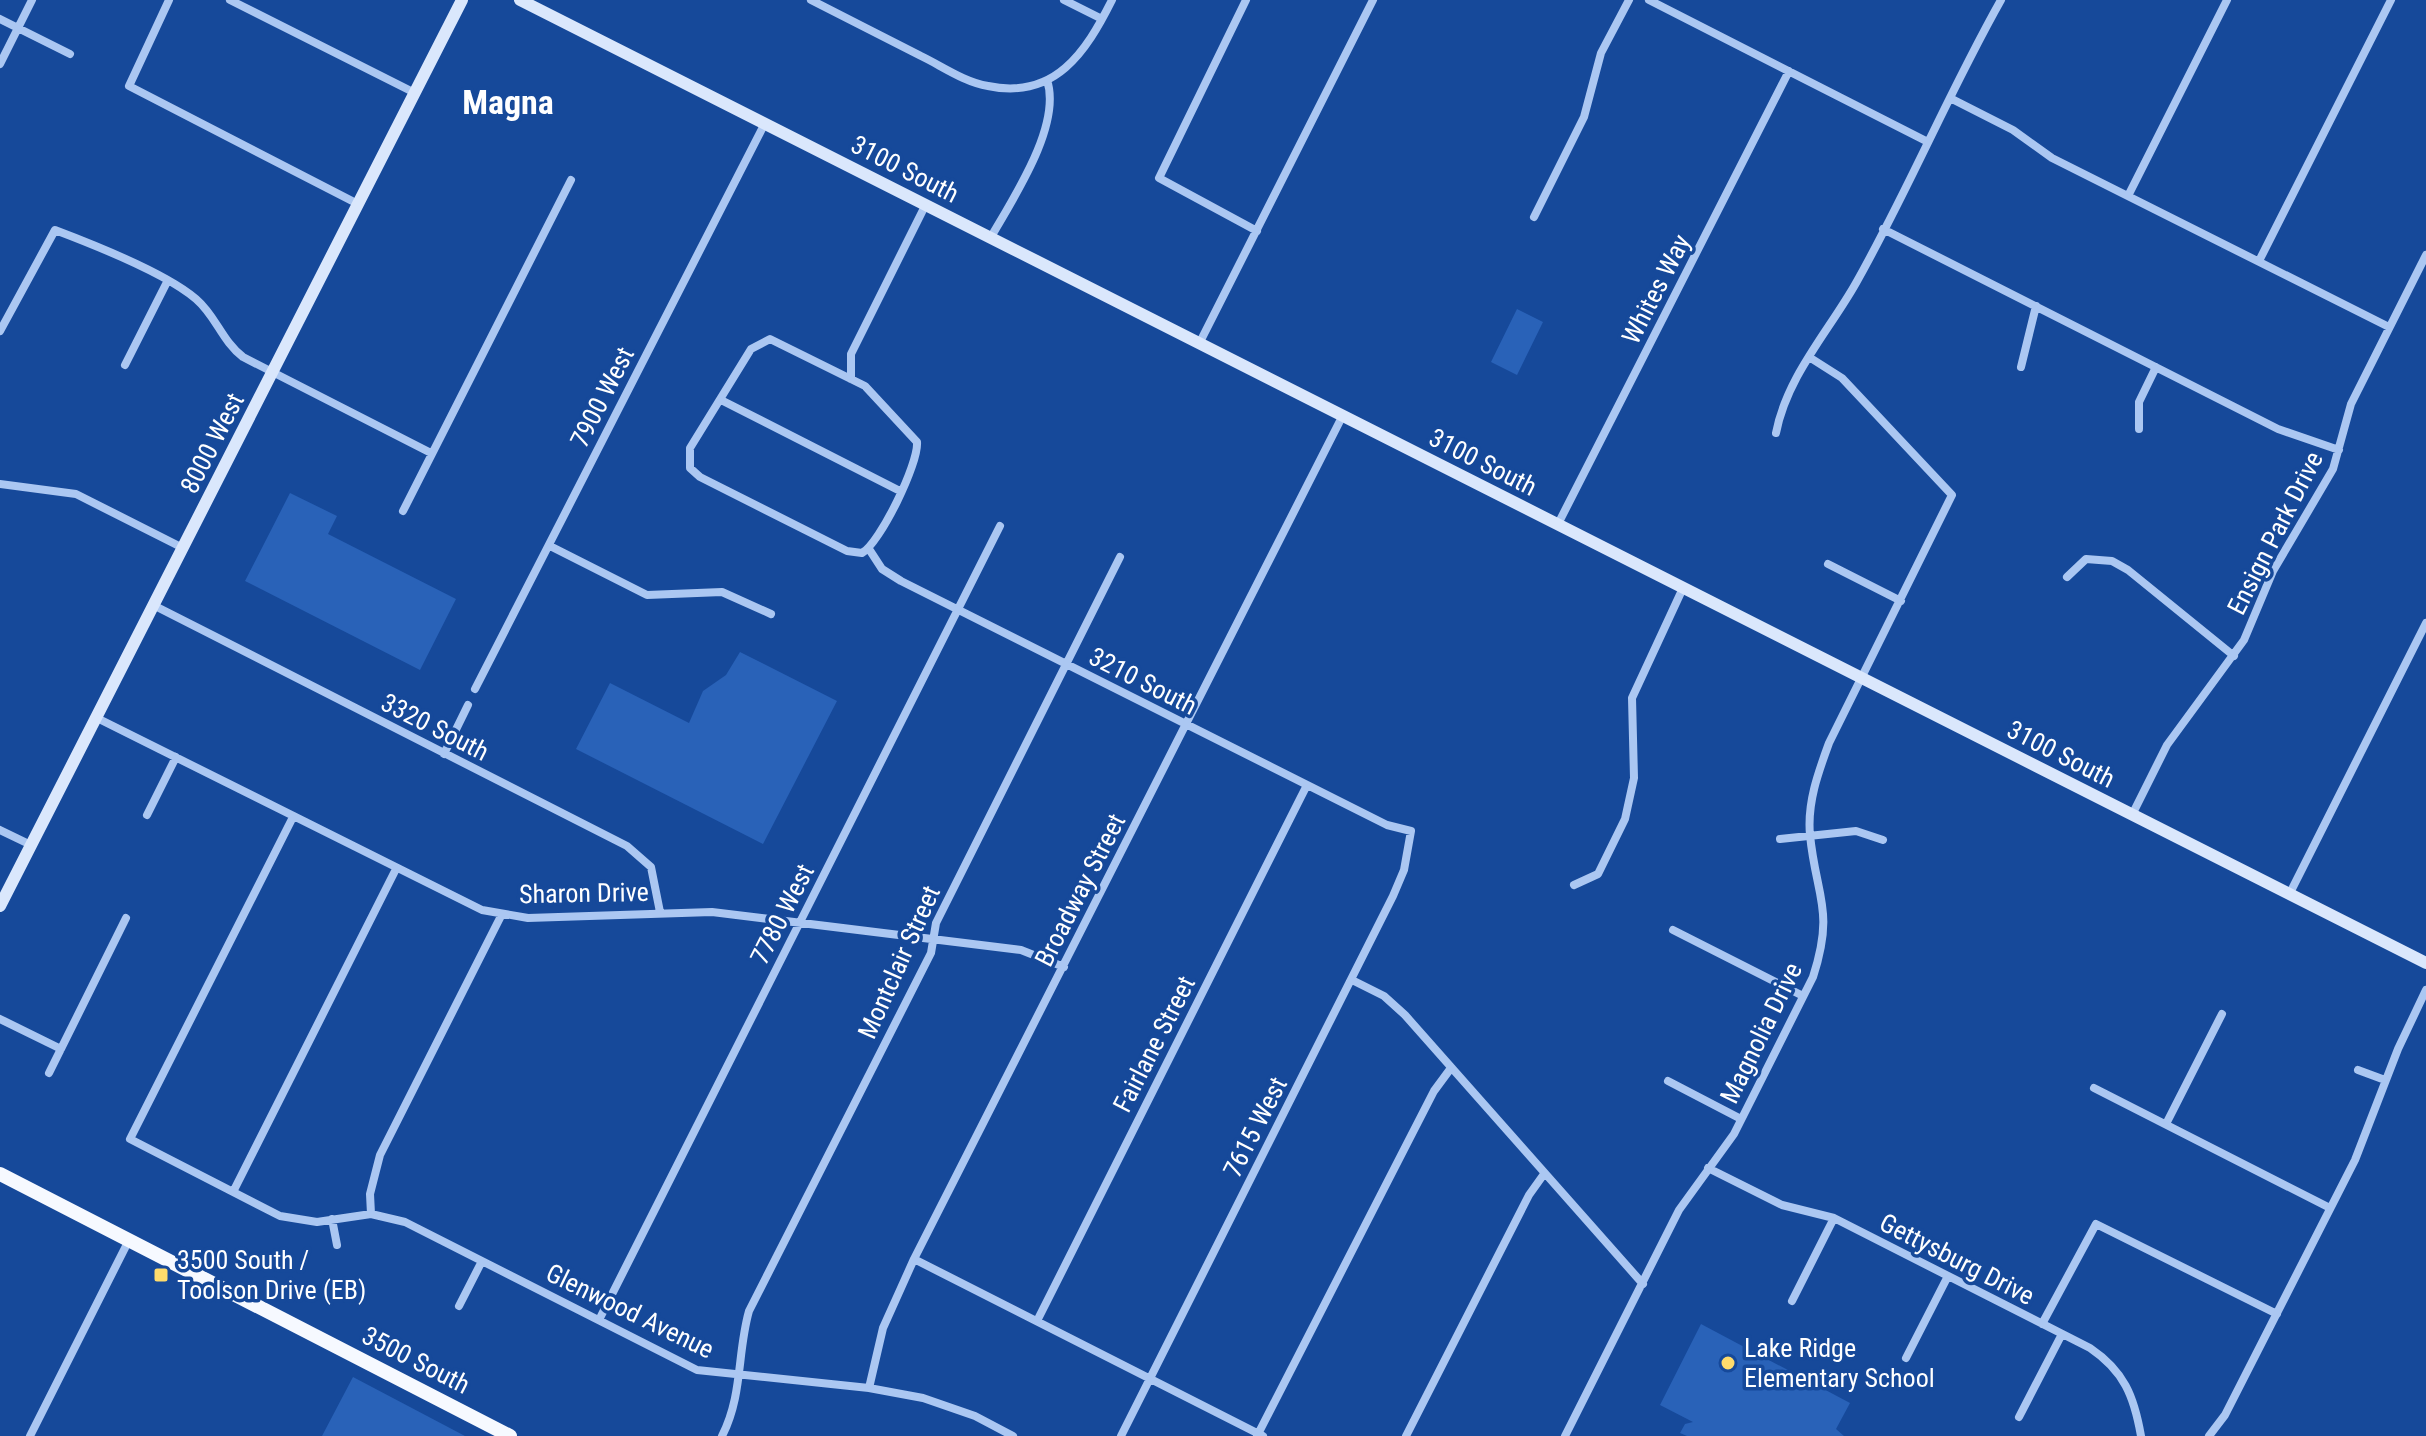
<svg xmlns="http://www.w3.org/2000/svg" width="2426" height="1436" font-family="'Roboto Condensed',sans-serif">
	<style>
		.green { fill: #2962b8 }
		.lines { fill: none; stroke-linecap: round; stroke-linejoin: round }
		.street { stroke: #abc7f2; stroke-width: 8 }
		.secondary { stroke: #dae7fc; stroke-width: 12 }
		.primary { stroke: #f6f9ff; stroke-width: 14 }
		.poi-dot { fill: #ffdc6c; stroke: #16499a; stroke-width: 3 }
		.labels { text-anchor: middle; stroke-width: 7; stroke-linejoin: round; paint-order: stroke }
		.street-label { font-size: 26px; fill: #fff; stroke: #16499a }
		.poi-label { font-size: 26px; fill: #fff; stroke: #16499a; text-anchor: start }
		.district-label { font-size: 34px; font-weight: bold; fill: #fff; stroke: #16499a }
	</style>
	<rect width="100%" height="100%" fill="#16499a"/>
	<path class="green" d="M1517 309 1543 322 1517 375 1491 362Z
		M290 493 337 516 328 534 456 599 420 670 245 581Z
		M740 652 837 701 763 844 576 749 610 683 689 723 703 691 726 675Z
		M1701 1324 1850 1403 1836 1429 1844 1436H1687L1680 1433 1685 1424 1693 1422 1660 1405Z
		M353 1377 465 1436H322Z"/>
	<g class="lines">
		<path class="street" d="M169 0 129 86 358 204
			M230 0 415 93
			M811 0C848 19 884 37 921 56 942 66 964 82 988 86 1055 100 1086 52 1112 0
			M1064 0 1102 19
			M1246 0 1159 178 1257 231
			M1649 0 1928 142
			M0 19 70 54
			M0 64 32 0
			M1950 98 2013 130 2052 158 2389 327
			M2128 196 2227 0
			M1534 217 1584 117 1601 53 1629 0
			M1883 229 2278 429 2339 450
			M991 237C1014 197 1062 125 1047 80
			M2259 261 2391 0
			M0 331 55 230C92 244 167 274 196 299 216 316 222 341 243 357L431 453
			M770 339 865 386 917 442C919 463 880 543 862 553L847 551 700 477 690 468V448L751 349Z
			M1200 342 1373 0
			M125 365 167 282
			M2021 367 2036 306
			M851 379V354L926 204
			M721 400 900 491
			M2139 429V402L2156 367
			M1776 433C1787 376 1829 331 1856 283 1908 191 1949 92 2001 0
			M0 484 76 494 183 548
			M403 511 571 180
			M1558 524 1789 71
			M550 546 647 595 722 592 771 614
			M869 549 882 569 901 581 1387 825 1411 831 1404 870 1393 896 1121 1436
			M1828 564 1901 601
			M2067 577 2086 559 2112 561 2128 570 2234 656
			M155 606 627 846 651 867 660 912
			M475 689 765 123
			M97 718 482 910 528 918 712 912 1021 950 1064 967
			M444 754 468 705
			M147 815 176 757
			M2132 815 2167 745 2244 640 2273 571 2333 469 2351 404 2426 255
			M293 817 130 1139 280 1216 317 1222 371 1214 405 1222 697 1370 869 1388 923 1398 975 1416 1013 1436
			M0 830 31 845
			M1780 839 1856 831 1883 840
			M1574 885 1598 874 1625 819 1634 778 1632 698 1683 588
			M2289 895 2426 623
			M1673 930 1803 996
			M1352 980 1384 996 1405 1015 1643 1284
			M0 1019 61 1049
			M2358 1070 2385 1080
			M49 1073 126 918
			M1668 1081 1741 1119
			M2094 1088 2330 1208
			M2166 1124 2222 1014
			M1708 1168 1782 1205 1834 1218 2090 1348C2124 1371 2134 1396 2141 1436
			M233 1192 396 869
			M371 1214 370 1194 380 1155 502 914
			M332 1219 337 1245
			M914 1259 1263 1436
			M1792 1301 1834 1218
			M459 1306 482 1261
			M599 1320 1000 526
			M1037 1321 1307 785
			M2042 1324 2096 1224 2277 1314
			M1906 1358 1948 1276
			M869 1388 883 1328 914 1259 1343 415
			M2019 1417 2062 1334
			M30 1436 129 1240
			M722 1436C743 1395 737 1353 749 1311L931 953 936 923 1120 557
			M1257 1436 1434 1091 1451 1068
			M1406 1436 1529 1195 1544 1174
			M1565 1436 1679 1210 1734 1134 1813 977C1835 909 1816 897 1810 835 1807 803 1818 773 1829 743L1952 495 1842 378 1809 357
			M2209 1436 2225 1415 2355 1160 2398 1049 2426 990"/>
		<path class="secondary" d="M520 0 2426 963
			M0 906 462 0"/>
		<path class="primary" d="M0 1174 510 1436"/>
	</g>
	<g class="poi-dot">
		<rect x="153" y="1267" width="16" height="16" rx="4"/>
		<circle cx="1728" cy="1363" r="8"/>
	</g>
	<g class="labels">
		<g class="street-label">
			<text transform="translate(905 169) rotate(27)" y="9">3100 South</text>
			<text transform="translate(1656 289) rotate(-63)" y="9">Whites Way</text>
			<text transform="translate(602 397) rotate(-63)" y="9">7900 West</text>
			<text transform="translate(212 443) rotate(-63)" y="9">8000 West</text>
			<text transform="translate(1483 462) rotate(27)" y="9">3100 South</text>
			<text transform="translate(2275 533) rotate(-63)" y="9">Ensign Park Drive</text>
			<text transform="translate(1143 681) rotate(27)" y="9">3210 South</text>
			<text transform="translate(435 727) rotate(27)" y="9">3320 South</text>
			<text transform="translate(2061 754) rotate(27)" y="9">3100 South</text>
			<text transform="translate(1080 890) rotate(-63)" y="9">Broadway Street</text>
			<text transform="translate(584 893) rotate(-1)" y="9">Sharon Drive</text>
			<text transform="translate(782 914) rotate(-63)" y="9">7780 West</text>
			<text transform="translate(899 962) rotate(-66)" y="9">Montclair Street</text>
			<text transform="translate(1761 1033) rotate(-64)" y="9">Magnolia Drive</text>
			<text transform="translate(1154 1044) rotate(-63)" y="9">Fairlane Street</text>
			<text transform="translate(1255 1127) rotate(-63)" y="9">7615 West</text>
			<text transform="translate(1957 1259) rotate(27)" y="9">Gettysburg Drive</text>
			<text transform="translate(630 1311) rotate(26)" y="9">Glenwood Avenue</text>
			<text transform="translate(416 1360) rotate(27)" y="9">3500 South</text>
		</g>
		<g class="poi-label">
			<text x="177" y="1269">3500 South /<tspan x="177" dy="30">Toolson Drive (EB)</tspan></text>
			<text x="1744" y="1357">Lake Ridge<tspan x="1744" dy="30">Elementary School</tspan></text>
		</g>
		<g class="district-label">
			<text x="508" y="114">Magna</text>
		</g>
	</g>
</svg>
